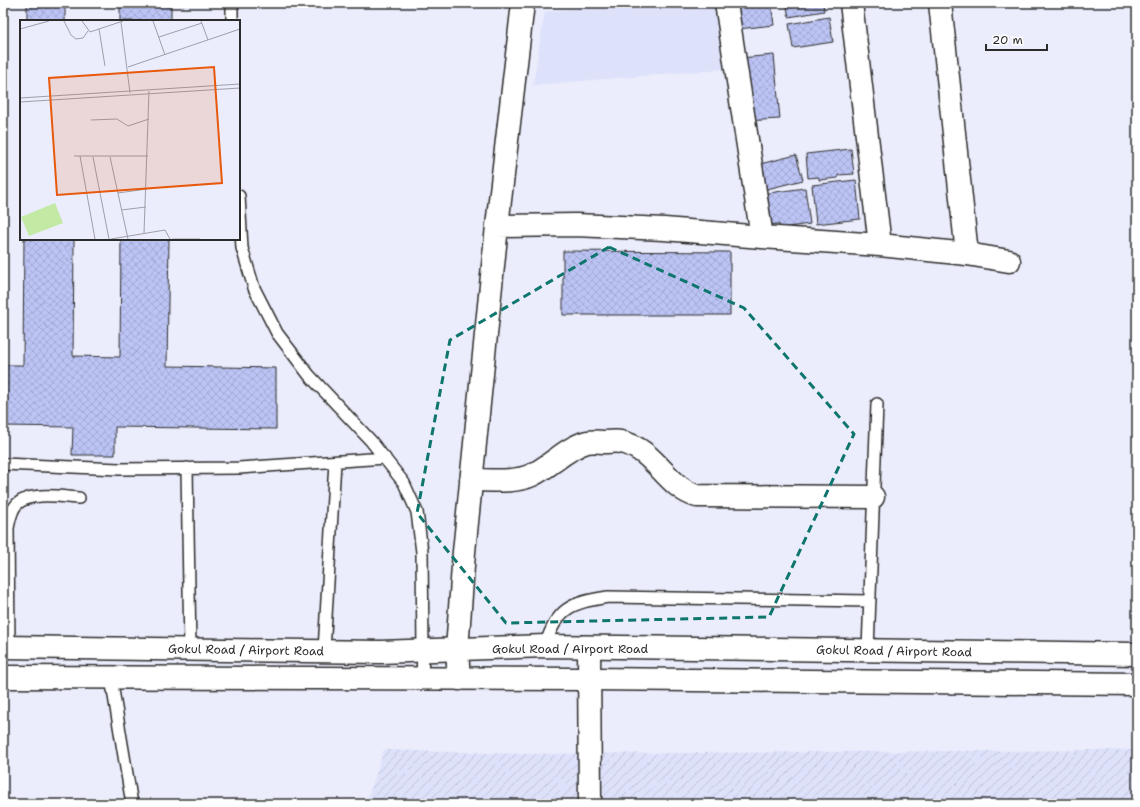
<svg xmlns="http://www.w3.org/2000/svg" width="1140" height="807" font-family="'Shantell Sans',sans-serif">
	<style>
		.built { fill: #dde1fa }
		.industrial { fill: url(#industrial-furrows) }
		.building { fill: url(#building-cross-hatch); stroke: #2b2b2b }
		.lines { fill: none; stroke-linecap: round; stroke-linejoin: round }
		.service-casing { stroke: #2b2b2b; stroke-width: 14 }
		.minor-casing { stroke: #2b2b2b; stroke-width: 25 }
		.secondary-casing { stroke: #2b2b2b; stroke-width: 25 }
		.service { stroke: #fff; stroke-width: 11 }
		.minor { stroke: #fff; stroke-width: 22 }
		.secondary { stroke: #fff; stroke-width: 22 }
		.marked { fill: none; stroke: #0f766e; stroke-width: 3; stroke-dasharray: 8 5; stroke-linejoin: round }
		.labels { text-anchor: middle; stroke-width: 3; stroke-linejoin: round; paint-order: stroke }
		.street-label { font-size: 12px; fill: #2b2b2b; stroke: #fff }
		.inset-road { fill: none; stroke: #9e9fa8; stroke-width: 1 }
		.view { fill: #e8590c; fill-opacity: 0.15; stroke: #e8590c; stroke-width: 2 }
		.inset-edge { fill: none; stroke: #2b2b2b; stroke-width: 2 }
	</style>
	<defs>
		<pattern id="industrial-furrows" width="10" height="10" patternUnits="userSpaceOnUse"><rect width="10" height="10" fill="#dde1fa"/><path d="M-1 1l2-2M0 10L10 0M9 11l2-2" fill="none" stroke="#bec1d6"/></pattern>
		<pattern id="building-cross-hatch" width="8" height="8" patternUnits="userSpaceOnUse"><rect width="8" height="8" fill="#bcc4f5"/><path d="M0 0l8 8M0 8l8-8" fill="none" stroke="#a2a9d2"/></pattern>
	</defs>
	<rect width="100%" height="100%" fill="#ebedfc"/>
	<filter id="ink" filterUnits="userSpaceOnUse"><feTurbulence type="fractalNoise" baseFrequency=".025" numOctaves="2"/><feDisplacementMap in="SourceGraphic" scale="8" xChannelSelector="R" yChannelSelector="G"/><feConvolveMatrix kernelMatrix="1 2 1 2 8 2 1 2 1" color-interpolation-filters="sRGB"/></filter>
	<g filter="url(#ink)">
		<path class="built" d="M623 3H718L725 69 533 85 545 12Z"/>
		<path class="industrial" d="M384 750 528 754 1137 750V804H366Z"/>
		<path class="building" d="M27 3H65V21H27Z
			M120 3H171V21H120Z
			M735 3H771L774 25 738 29Z
			M786 3H823L824 11 789 17Z
			M829 17 833 42 793 48 789 24Z
			M774 55 780 119 745 121 740 58Z
			M851 149 854 174 838 175V178L819 180V177L808 178 806 154Z
			M796 155 803 180 763 190 756 165Z
			M856 180 860 219 816 224 812 185Z
			M805 188 810 224 780 228 779 224 766 225 761 194Z
			M24 239H74L73 356 120 357 121 239H169L167 366 276 368V429L115 427V455H72L73 427 3 426V365H23Z
			M563 251 730 252V315H563Z"/>
		<g class="lines">
			<g class="service-casing">
				<path id="service" d="M232 3V21
					M239 196 242 248 254 288 277 333 309 375 371 441 404 483 417 512 422 552 423 651 422 680
					M3 464 119 469 239 468 385 458
					M187 468 190 650
					M545 646C557 608 570 603 608 597L870 601
					M9 647 8 528C10 519 11 510 17 504 30 491 63 497 79 498
					M868 650 877 404
					M324 651 335 462
					M111 678 132 804"/>
			</g>
			<g class="minor-casing">
				<path id="minor" d="M726 3 762 237
					M851 3 880 245
					M940 3 967 254
					M497 226 576 225 664 229 762 237 880 245 967 254 1009 261
					M471 480C490 480 515 483 532 475 551 466 566 448 587 442 593 441 600 442 605 442 610 442 616 441 621 442 655 449 667 488 697 496L873 497
					M589 648 590 804
					M459 679 457 650 464 552 497 226 523 3"/>
			</g>
			<g class="secondary-casing">
				<path id="secondary" d="M3 647 381 652 545 646 1137 654
					M3 677 589 679 1137 684"/>
			</g>
			<use href="#service" class="service"/>
			<use href="#minor" class="minor"/>
			<use href="#secondary" class="secondary"/>
		</g>
	</g>
	<path class="marked" d="M609 247 744 308 854 434 769 617 506 623 417 513 450 340Z"/>
	<g class="labels">
		<g class="street-label">
			<text x="570" y="653">Gokul Road / Airport Road</text>
			<text transform="translate(246 650) rotate(1)" y="4">Gokul Road / Airport Road</text>
			<text transform="translate(894 651) rotate(1)" y="4">Gokul Road / Airport Road</text>
		</g>
	</g>
	<g transform="translate(20 20)">
		<rect width="220" height="220" fill="#ebedfc"/>
		<path d="M35 183 43 203 9 216 1 197Z" fill="#c2eaa5"/>
		<path class="inset-road" d="M44 1 51 15 56 19 63 18 68 11M62 1 70 12 103 1M133 1 145 35M181 1 188 20M101 2 110 73M0 9 29 1M79 9 85 46M139 17 182 3M108 47 220 9M0 78 220 64M0 82 220 68M71 100 97 99 108 106 129 99M54 136H128M60 136 75 219M73 137 89 219M90 137 108 219M98 173 127 169M101 190 126 187M124 213 129 71M91 219 145 210 150 219M152 219H180"/>
		<path class="view" d="M194 47 202 163 37 175 29 58Z"/>
		<rect width="220" height="220" class="inset-edge"/>
	</g>
	<rect width="1140" height="807" fill="none" stroke="#fff" stroke-width="16"/>
	<rect x="8" y="8" width="1124" height="791" fill="none" stroke="#2b2b2b" stroke-width="1.5" filter="url(#ink)"/>
	<path d="M986 44v6h61v-6" fill="none" stroke="#2b2b2b" stroke-width="2"/>
	<text x="992" y="44" font-size="12" fill="#2b2b2b" stroke="#ffffff" stroke-width="3" paint-order="stroke">20 m</text>
</svg>
